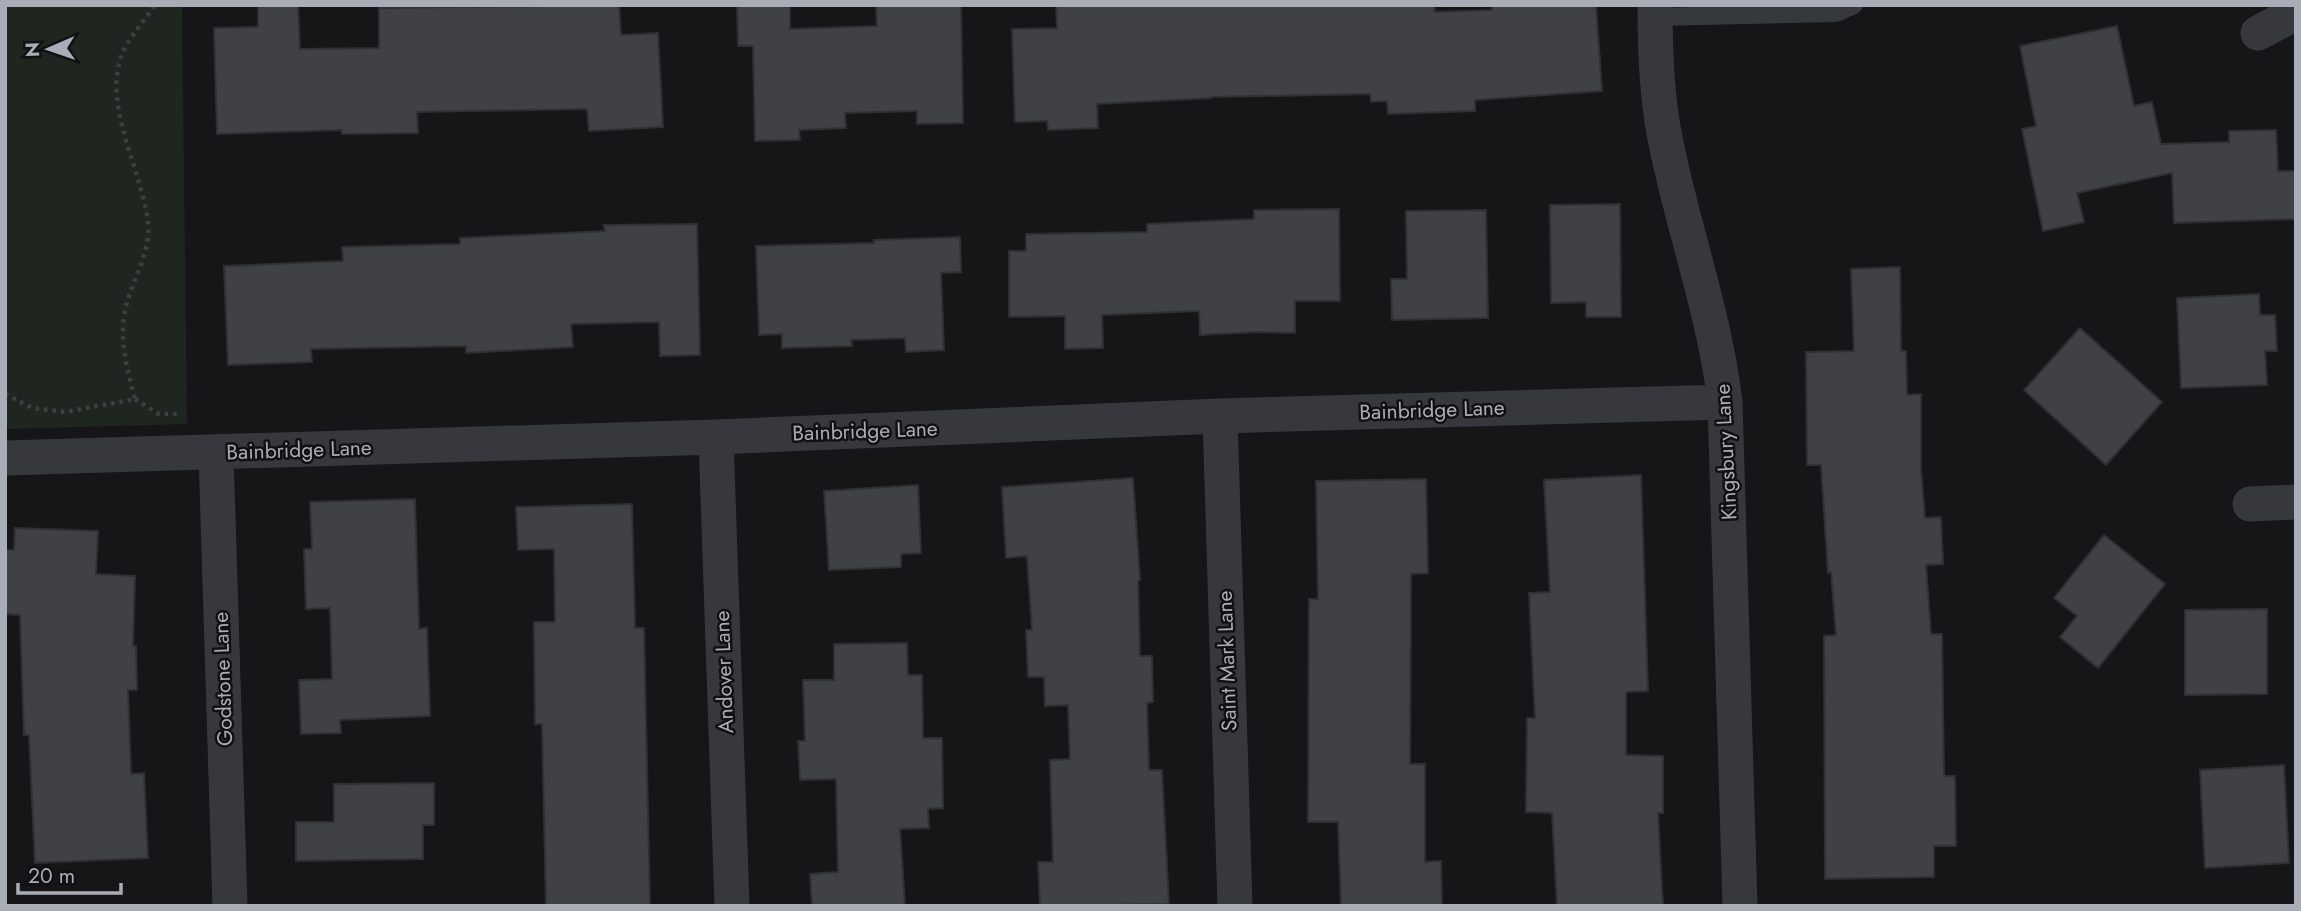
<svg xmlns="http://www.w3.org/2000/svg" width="2301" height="911" font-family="Jost,sans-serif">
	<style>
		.green { fill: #1e261f }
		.building { fill: #404145; stroke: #303034; stroke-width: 2 }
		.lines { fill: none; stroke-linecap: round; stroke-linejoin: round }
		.path { stroke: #3d3f44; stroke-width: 4.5; stroke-dasharray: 3.5 5; stroke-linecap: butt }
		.lane { stroke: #37383d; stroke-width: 18 }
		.street { stroke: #37383d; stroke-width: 35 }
		.labels { text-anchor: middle; stroke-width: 5; stroke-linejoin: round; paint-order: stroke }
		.street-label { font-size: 21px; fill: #a8adb8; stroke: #111113 }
	</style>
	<rect width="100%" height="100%" fill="#161618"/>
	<path class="green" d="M5 5H182L187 424 5 429Z"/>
	<path class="building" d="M258 5H298L300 49 379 48V8L619 5 621 35 658 33 663 127 589 131 587 109 417 112 418 133 342 134V130L217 134 214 28 258 27Z
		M737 5H790V29L877 26 876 5H961L963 123 917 124V111L845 113 846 128 799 130 800 140 755 141 753 46H738Z
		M1056 5H1434L1435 12 1492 10V5H1596L1602 91 1475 100V111L1388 114 1387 101 1371 102 1370 94 1211 97V98L1097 104 1098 128 1048 130 1047 121 1015 122 1012 29 1057 28Z
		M2117 26 2134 106 2152 102 2161 144 2229 142V131L2276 130 2278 171H2296V219L2174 223 2172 173 2077 193 2084 222 2043 231 2022 129 2036 126 2020 46Z
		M1620 204 1621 317H1586V302L1551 303 1550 205Z
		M1339 209 1340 301H1295V333L1256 332 1200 335 1199 311 1102 315 1103 348 1065 349V316L1009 317V251H1026V234L1147 232V224L1254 219V210Z
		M1486 210 1488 318 1392 320 1391 279H1407L1406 211Z
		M697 224 700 355 660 356 659 322 571 324 573 347 466 353V346L311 349 312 362 228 365 224 266 343 261 342 247 460 244V238L605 231 604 225Z
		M960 237 961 272 941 273 944 350 906 352 905 338 851 340 852 346 782 348V334L759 335 756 246 874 243V240Z
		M1900 267 1901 351H1906L1907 395 1921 394V469L1925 518 1941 517 1943 564 1926 565 1931 634H1942L1944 776H1955L1956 846H1934V877L1825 879 1824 636 1836 635 1831 572 1828 573 1821 465H1807L1806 352 1854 351 1851 269Z
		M2259 294 2260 315H2275L2277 351H2265L2267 385 2181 388 2177 298Z
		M2080 328 2162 402 2106 465 2024 390Z
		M1641 475 1648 691 1626 692V755L1663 756V813H1658L1663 906H1557L1552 813 1526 812 1527 718H1535L1529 593 1550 592 1544 480Z
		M1133 478 1140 580 1138 581 1140 656H1152L1153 702 1147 703 1149 770H1162L1169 904 1040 906 1038 862H1053L1050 760 1070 759 1068 705 1045 706 1044 677H1028L1026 630H1032L1027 556 1006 558 1002 487Z
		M1426 479 1428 573 1411 574 1410 764H1425V862L1441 861 1442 906H1341L1338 822H1308L1309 599H1318L1316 481Z
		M918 485 921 553 901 554V567L829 570 824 491Z
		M415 499 419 629 427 628 430 716 340 720 341 733 301 734 299 680 332 679 330 608 306 609 304 549H312L310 502Z
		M632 504 635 628H644L650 906H546L542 724H535L534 622H555L554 549 518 550 516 507Z
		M15 528 98 531 96 574 135 576 133 646H136L137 690H128L131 774 144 773 148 858 35 863 29 735H24L20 615 5 614V550H14Z
		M2104 535 2165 584 2098 668 2060 637 2077 616 2054 598Z
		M2267 609V694L2185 695V610Z
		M907 643 908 675H922L923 738H942L943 808 928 809 929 828 900 829 905 906H812L810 874 838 872 836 779 800 780 798 741H805L803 680H834V644Z
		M2284 765 2289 863 2205 868 2200 770Z
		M434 783V825H423V859L296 861V822H334V784Z"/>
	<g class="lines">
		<path class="path" d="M5 394 32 408 66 412 135 399C126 365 117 333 128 299 135 278 145 259 148 237 150 218 143 198 138 179 126 139 103 84 127 44 135 31 146 18 155 5
			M135 399 159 414H181"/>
		<path class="lane" d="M1655 17 1836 13 1854 5"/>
		<path class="street" d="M1655 5C1655 47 1656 91 1664 133 1681 223 1714 310 1725 402L1740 906
			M2258 33 2296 13
			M1220 416 1235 906
			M716 437 732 906
			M216 453 230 906
			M5 458 716 437 1220 416 1725 402
			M2250 504 2296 502"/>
	</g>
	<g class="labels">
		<g class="street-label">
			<text transform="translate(1432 410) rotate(-2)" y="7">Bainbridge Lane</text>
			<text transform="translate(865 431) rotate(-2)" y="7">Bainbridge Lane</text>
			<text transform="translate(299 450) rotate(-2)" y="7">Bainbridge Lane</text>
			<text transform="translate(1726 452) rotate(-93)" y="7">Kingsbury Lane</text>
			<text transform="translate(1227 661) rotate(-92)" y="7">Saint Mark Lane</text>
			<text transform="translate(724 672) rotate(-92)" y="7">Andover Lane</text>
			<text transform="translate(223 679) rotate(-92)" y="7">Godstone Lane</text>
		</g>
	</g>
	<rect width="2301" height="911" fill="none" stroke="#a8adb8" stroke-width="14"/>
	<g transform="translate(49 49) rotate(268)" stroke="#111113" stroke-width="5" paint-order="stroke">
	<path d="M0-5L12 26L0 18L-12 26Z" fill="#a8adb8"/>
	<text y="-10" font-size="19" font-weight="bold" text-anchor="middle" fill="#a8adb8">N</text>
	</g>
	<path d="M18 883v10h103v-10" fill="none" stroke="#a8adb8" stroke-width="3.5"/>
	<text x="28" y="883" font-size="21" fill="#a8adb8" stroke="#111113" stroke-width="5" paint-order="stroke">20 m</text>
</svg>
